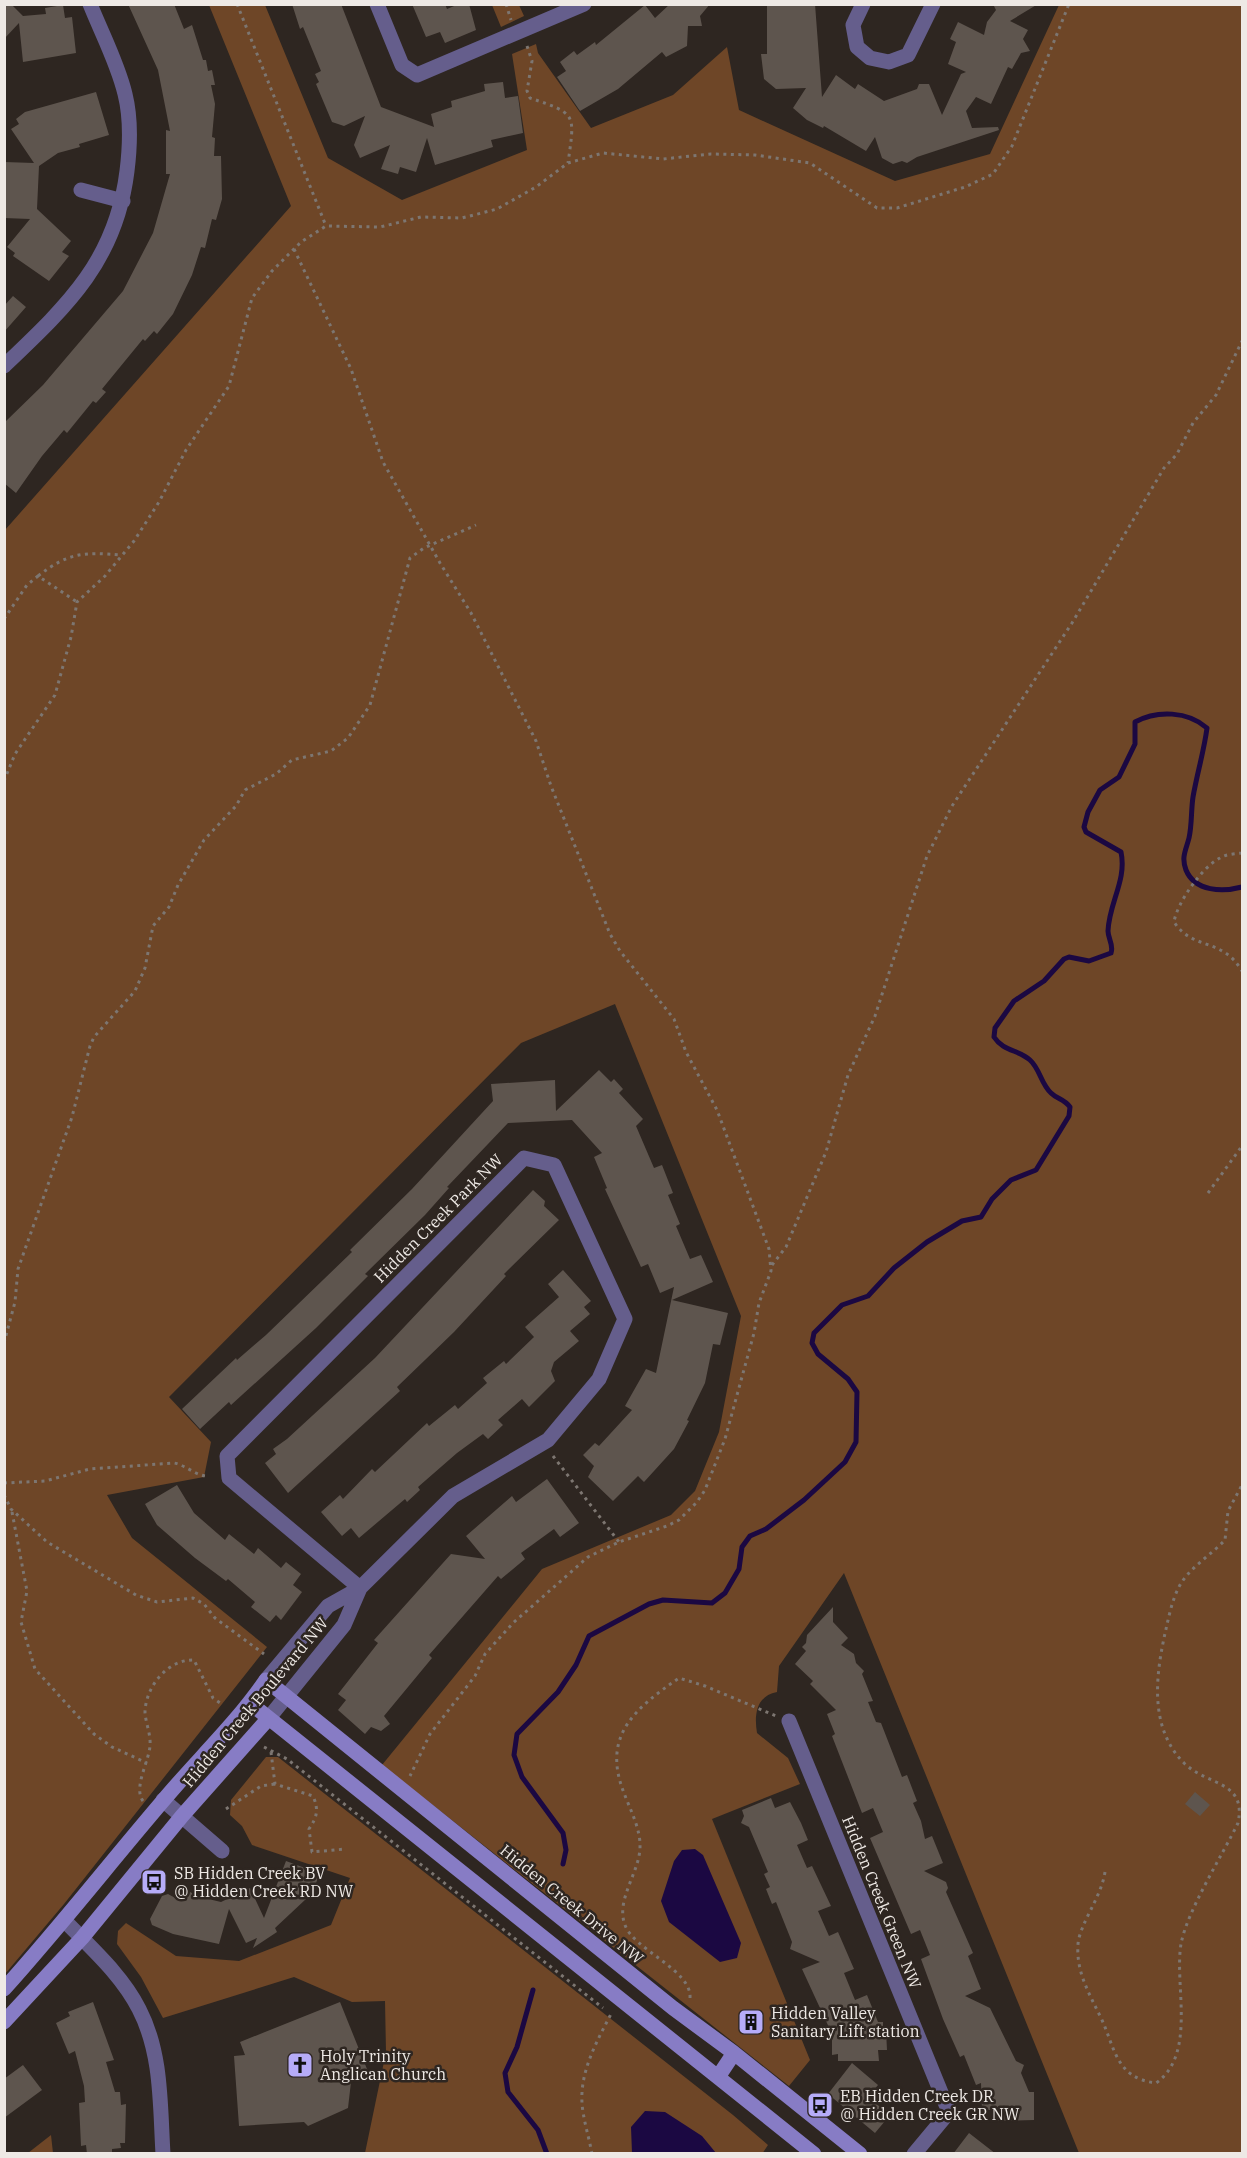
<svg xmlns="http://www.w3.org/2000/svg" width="1247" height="2158" font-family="'IBM Plex Serif',serif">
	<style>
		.green { fill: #6e4627 }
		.water { fill: #1b0842 }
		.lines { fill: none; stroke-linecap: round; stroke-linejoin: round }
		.stream { stroke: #1b0842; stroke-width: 5 }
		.building { fill: #5e554e }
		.path { stroke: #7d7671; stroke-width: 3; stroke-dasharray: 3 4.5; stroke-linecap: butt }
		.street { stroke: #655e8c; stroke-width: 15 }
		.secondary { stroke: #877cc5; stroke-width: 15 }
		.labels { text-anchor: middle; stroke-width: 5; stroke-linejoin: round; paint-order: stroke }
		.street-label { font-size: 16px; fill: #eee9e5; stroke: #2e2621 }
		.poi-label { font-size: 16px; fill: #eee9e5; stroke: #2e2621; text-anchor: start }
	</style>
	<rect width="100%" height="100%" fill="#2e2621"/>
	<path class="green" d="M209 5H265L328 158 402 200 527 150 512 54 536 44 538 53 591 128 673 95 727 47 739 110 895 181 990 154 1059 5H1242V2153H1079L844 1573 779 1666 777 1692C756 1696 754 1715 757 1733L788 1758 800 1784 712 1819 810 2060 789 2086 382 1765 542 1569 671 1515 695 1491 719 1432 741 1316 615 1004 521 1043 169 1397 211 1442 204 1477 107 1495 132 1538 267 1647 64 1904 5 1974V530L291 206Z
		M492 5H519L524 16 501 27Z
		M266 1757H278L733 2115 768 2145 762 2154 365 2153 386 2052 385 2001 352 2002 294 1977 163 2018 141 1977 117 1944 118 1931 126 1923 176 1956 239 1961 331 1925 350 1878 252 1845 242 1826 230 1815 231 1800Z
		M51 2135 53 2153H28Z"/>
	<path class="water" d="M695 1849 703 1855 741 1943 737 1958 720 1962 669 1922 661 1901 674 1861 682 1850Z
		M645 2111 665 2112 702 2136 716 2153H632L631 2127Z"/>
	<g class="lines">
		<path class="stream" d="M563 1864 566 1850 563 1833 522 1777 514 1755 517 1734 558 1692 576 1665 589 1636 649 1604 663 1600 712 1603 725 1593 739 1569 742 1547 750 1536 766 1529 804 1500 845 1462 856 1442 857 1392 848 1379 818 1354 812 1343 814 1333 842 1305 868 1296 894 1268 927 1242 962 1221 981 1217 992 1199 1011 1180 1036 1170 1069 1116 1070 1107C1064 1099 1057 1099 1051 1093 1041 1084 1040 1069 1030 1060 1019 1050 1003 1051 994 1037L995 1028 1014 1001 1044 981 1064 959 1069 957 1089 961 1111 953C1114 945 1108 939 1108 931 1109 903 1127 880 1121 852L1086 832 1084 827 1088 812 1100 790 1119 777 1135 744V722C1157 710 1188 711 1207 728 1204 751 1197 774 1193 797 1191 810 1192 825 1189 838 1186 850 1181 857 1186 870 1195 892 1223 892 1242 887
			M533 1990 517 2047 505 2073 508 2092 538 2130 547 2154"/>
	</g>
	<path class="building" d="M4 4H11L23 16 46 14 45 8 63 5 65 18 72 17 76 53 23 62 19 23 4 39Z
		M128 4H174L184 29 192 25 203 60H206L208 71 212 70 215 85H211L215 104 212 137 215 138 214 156H221L222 199 216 220 212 219 205 248 201 247 192 275 173 314 157 334 154 331 145 341 143 339 102 389 106 392 96 403 93 401 67 433 64 430 42 456 16 493 4 483V423L43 385 123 291 153 233 170 174H166V130L170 131 158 70Z
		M292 4H341L381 107 434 127 431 114 452 107 451 101 485 91 484 84 503 82 505 98 518 96 523 133 491 140 493 147 435 165 427 138 416 172 400 167 398 174 381 169 390 145 360 158 354 145 365 116 344 126 332 122 316 84 319 82 315 74 321 71 303 27 300 29Z
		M412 4H445L447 9 459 4H469L476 30 445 43 440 32 426 37Z
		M670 4H710L700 16 702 26H688L687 46 666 57 662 52 618 89 580 111 557 77 566 71 560 62 574 51 577 55 595 42 596 45 645 5 655 18Z
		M767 4H815L822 97 836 75 855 89 858 84 884 101 917 89 919 84H929L942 115 961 74 966 72 948 64 956 42 950 39 958 22 984 35 987 22 996 10 993 4H1038L1010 21 1028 30 1023 39 1030 51 1021 53 1012 69 1008 67 991 104 976 97 966 111 972 128 998 127 999 130 917 157 907 163 902 161 893 164 882 158 875 137 866 151 824 126 823 128 807 120 793 108 806 88 776 89 764 79 761 54H767Z
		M96 92 109 135 79 144 80 147 58 153 39 166 37 209 71 241 62 252 69 256 49 281 13 256 15 253 7 247 30 219 4 218V162L34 163 11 129 19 124 16 119 25 112Z
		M13 296 26 307 4 332V306Z
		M599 1070 611 1082 614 1079 623 1089 619 1093 643 1119 636 1126 654 1168 662 1165 673 1193 668 1195 680 1224 676 1226 690 1259 701 1255 713 1282 672 1300 728 1313 720 1345 713 1344 705 1383 687 1420 689 1421 674 1449 644 1482 638 1476 613 1501 588 1477 594 1466 583 1455 595 1443 599 1446 632 1410 625 1406 646 1369 656 1373 674 1287 660 1293 648 1264 641 1267 605 1189 607 1188 594 1157 602 1153 572 1120 508 1123 447 1187 449 1188 425 1215 365 1274 368 1276 316 1328 231 1405 229 1402 200 1429 182 1409 236 1358 237 1360 266 1335 352 1252 350 1250 412 1189 493 1101 491 1084 555 1080 556 1111Z
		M533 1190 545 1201 544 1206 559 1220 504 1274 506 1276 454 1332 397 1387 400 1391 288 1493 265 1463 276 1454 273 1449 287 1439 375 1358Z
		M563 1270 591 1301 584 1307 590 1314 570 1331 579 1341 554 1362 551 1371 555 1381 529 1407 522 1399 498 1420 503 1425 488 1439 483 1434 457 1453 418 1487 420 1490 407 1502 405 1499 359 1538 351 1528 342 1536 321 1512 340 1495 343 1499 372 1469 375 1472 427 1423 429 1426 455 1405 458 1409 487 1383 483 1378 504 1361 506 1364 534 1337 525 1327 559 1297 548 1284Z
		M547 1479 579 1523 560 1537 554 1529 521 1553 525 1559 501 1579 498 1576 429 1655 432 1658 384 1716 390 1724 381 1731 371 1727 365 1734 338 1710 346 1700 338 1694 378 1643 374 1640 451 1554 485 1559 466 1536 512 1496 516 1502Z
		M177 1485 194 1513 225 1540 229 1534 254 1554 258 1548 281 1568 286 1562 301 1574 293 1585 302 1592 281 1620 276 1615 270 1622 251 1607 255 1602 228 1579 226 1581 195 1558 157 1525 145 1504Z
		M833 1607V1622L848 1638 841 1645 854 1654 856 1663 864 1671 862 1674 873 1701 868 1702 876 1722 881 1723 902 1777 907 1775 917 1801 913 1803 921 1821 925 1839 932 1836 943 1863 924 1871 946 1882 948 1888 946 1892 973 1953 968 1956 981 1989 965 1996 990 2008 1016 2061 1024 2065 1021 2073 1029 2092H1034V2120L994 2121V2110H982L981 2083 976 2085 964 2055 960 2057 943 2019 921 1959 930 1955 920 1930 911 1934 870 1838 883 1832 873 1808 862 1813 832 1736 835 1734 827 1714 836 1710 810 1684 813 1681 795 1664 806 1651 802 1647 806 1643 807 1635Z
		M1195 1792 1210 1805 1200 1816 1185 1804Z
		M771 1798 775 1808 790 1802 801 1823 808 1840 797 1845 807 1868 812 1866 831 1906 818 1911 829 1936 838 1932 854 1969 844 1973 855 2000 867 1995 878 2022H883V2030H886L887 2050H878L879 2061H838V2054L832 2055V2034L802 1969 820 1962 790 1949 792 1942 776 1902 772 1904 766 1889 770 1887 764 1874 768 1872 749 1827 741 1823 744 1816 742 1810Z
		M286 1861 316 1872 314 1876 318 1878 312 1893 309 1892 306 1899 275 1928 277 1932 253 1948 257 1938 246 1943 229 1909 219 1944 173 1934 152 1925 150 1919 162 1896 168 1894 177 1899 182 1888 200 1897 221 1902 250 1888 264 1918Z
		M93 2002 114 2060 106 2062 115 2092H120L121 2105 126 2104 125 2143H120L121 2148 112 2149V2154H87L86 2145 81 2146 79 2103 85 2102 84 2086 75 2051 69 2054 56 2023 70 2016 68 2012Z
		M340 2002 369 2074 351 2082 348 2108 308 2126 304 2122 239 2126 234 2056 245 2055 240 2042Z
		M748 2012 762 2022 754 2033 740 2022Z
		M852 2063 878 2085 868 2097 890 2115 875 2133 828 2094Z
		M23 2065 42 2090 4 2118V2079Z
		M969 2133 996 2154H953Z"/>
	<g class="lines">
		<path class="path" d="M237 4 326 226
			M506 4 511 20
			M527 46 532 61 527 91 530 98C577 114 575 113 568 163
			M294 249 351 369 383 462 440 563 471 613 536 741 551 786 610 934 620 951 674 1019 686 1052 717 1110 769 1249 771 1271 759 1303 754 1333 725 1439 705 1490 697 1502 679 1520 667 1526 619 1542 588 1557 513 1623 485 1654 475 1676 430 1734 410 1776
			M38 576C69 552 84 552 122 555
			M4 619 27 585 38 576 77 602
			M4 781 15 754 55 695 71 637 77 602 105 576 134 541 159 502 186 450 229 386 252 298 272 271 301 242 326 226 380 227 421 217 462 218 497 209 536 187 568 163 603 153 663 159 711 154 755 155 810 163 877 208H897L965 187 993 174 1012 146 1069 4
			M1242 853C1235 854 1226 854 1220 858 1202 867 1177 903 1174 922 1193 951 1222 937 1242 971
			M1208 1193 1242 1146
			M772 1265 786 1247 826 1152 848 1075 875 1016 927 856 952 806 1072 623 1164 468 1177 454 1193 423 1216 395 1242 341
			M4 1343 15 1302 18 1269 72 1117 90 1046 94 1037 135 991 145 968 153 926 169 907 178 885 204 840 236 806 245 790 276 774 292 760 331 751 348 738 370 705 410 558 424 548 476 525
			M553 1456 619 1542
			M4 1483 45 1481 90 1469 174 1463C186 1465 197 1477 209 1476
			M4 1495 11 1509 47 1542 136 1595 157 1602 193 1598 204 1604 215 1618 264 1654
			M12 1512 27 1591 21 1622 35 1669 94 1734 112 1747 147 1763
			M264 1747 287 1759 603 2008
			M271 1752 275 1784 313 1796C319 1810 317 1817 309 1829L312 1852 346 1849
			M143 1801C133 1788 149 1761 150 1746 151 1735 146 1724 145 1713 145 1688 167 1659 194 1660L213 1698 223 1705
			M226 1809 261 1786 275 1784
			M1105 1872C1101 1898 1080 1923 1078 1944 1076 1972 1089 1993 1101 2018 1115 2047 1115 2078 1156 2083 1197 2054 1174 1985 1181 1944 1187 1911 1222 1856 1238 1823 1247 1780 1207 1786 1184 1763 1148 1727 1156 1673 1166 1629 1169 1616 1172 1601 1178 1589 1187 1569 1210 1556 1225 1540L1228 1511 1242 1485
			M690 1998C692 1970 634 1950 625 1925 615 1899 641 1871 640 1845 640 1828 630 1809 624 1793 601 1735 636 1708 679 1678L705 1686 776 1716
			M592 2154C589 2137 583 2119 582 2103 580 2071 597 2041 611 2014"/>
		<path class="street" d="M377 4 402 65 417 75 584 4
			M863 4 853 25 857 47 870 58 889 62 908 55 933 4
			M81 190 123 201
			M4 366C67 306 116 261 127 171 130 147 131 118 125 94 118 64 102 34 90 4
			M266 1680 328 1606 360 1588 453 1496 548 1440 599 1379 625 1319 554 1165 524 1158 227 1456 229 1478 360 1588
			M268 1719 344 1625 360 1588
			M789 1721 949 2112 914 2154
			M163 1800 222 1851
			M65 1921C91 1948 122 1975 139 2009 162 2053 160 2105 163 2154"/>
		<path class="secondary" d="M250 1703 814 2154
			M4 1989C59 1928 109 1864 162 1802 196 1761 235 1725 266 1680L673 2008 734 2053 860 2154
			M4 2022 82 1938 182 1816 268 1719
			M718 2077 734 2053"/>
	</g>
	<defs>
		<g id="bus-square" transform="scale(1.35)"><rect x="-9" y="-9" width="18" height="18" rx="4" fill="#b6acf8" stroke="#2e2621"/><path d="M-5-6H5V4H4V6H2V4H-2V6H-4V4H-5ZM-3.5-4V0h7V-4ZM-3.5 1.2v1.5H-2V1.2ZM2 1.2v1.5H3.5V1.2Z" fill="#111"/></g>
		<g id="building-square" transform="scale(1.35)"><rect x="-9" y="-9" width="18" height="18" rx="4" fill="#b6acf8" stroke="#2e2621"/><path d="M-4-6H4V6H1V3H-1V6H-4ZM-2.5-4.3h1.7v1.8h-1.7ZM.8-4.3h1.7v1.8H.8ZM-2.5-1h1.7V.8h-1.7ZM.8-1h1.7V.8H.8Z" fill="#111"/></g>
		<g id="church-square" transform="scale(1.35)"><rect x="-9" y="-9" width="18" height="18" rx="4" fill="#b6acf8" stroke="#2e2621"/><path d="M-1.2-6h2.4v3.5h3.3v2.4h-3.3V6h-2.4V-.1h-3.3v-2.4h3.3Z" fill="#111"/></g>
	</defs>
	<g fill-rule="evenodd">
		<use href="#bus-square" x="154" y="1882"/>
		<use href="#building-square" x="751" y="2022"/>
		<use href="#church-square" x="300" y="2065"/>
		<use href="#bus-square" x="820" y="2105"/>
	</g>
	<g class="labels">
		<g class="street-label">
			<text transform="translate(438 1218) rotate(-45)" y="6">Hidden Creek Park NW</text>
			<text transform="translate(255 1702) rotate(-50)" y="6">Hidden Creek Boulevard NW</text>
			<text transform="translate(882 1902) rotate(68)" y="6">Hidden Creek Green NW</text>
			<text transform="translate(572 1904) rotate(39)" y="6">Hidden Creek Drive NW</text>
		</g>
		<g class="poi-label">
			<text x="174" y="1879">SB Hidden Creek BV<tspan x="174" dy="18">@ Hidden Creek RD NW</tspan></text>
			<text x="771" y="2019">Hidden Valley<tspan x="771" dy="18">Sanitary Lift station</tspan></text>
			<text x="320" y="2062">Holy Trinity<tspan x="320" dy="18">Anglican Church</tspan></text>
			<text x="840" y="2102">EB Hidden Creek DR<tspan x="840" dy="18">@ Hidden Creek GR NW</tspan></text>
		</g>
	</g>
	<rect width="1247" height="2158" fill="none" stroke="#eee9e5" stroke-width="12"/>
</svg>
